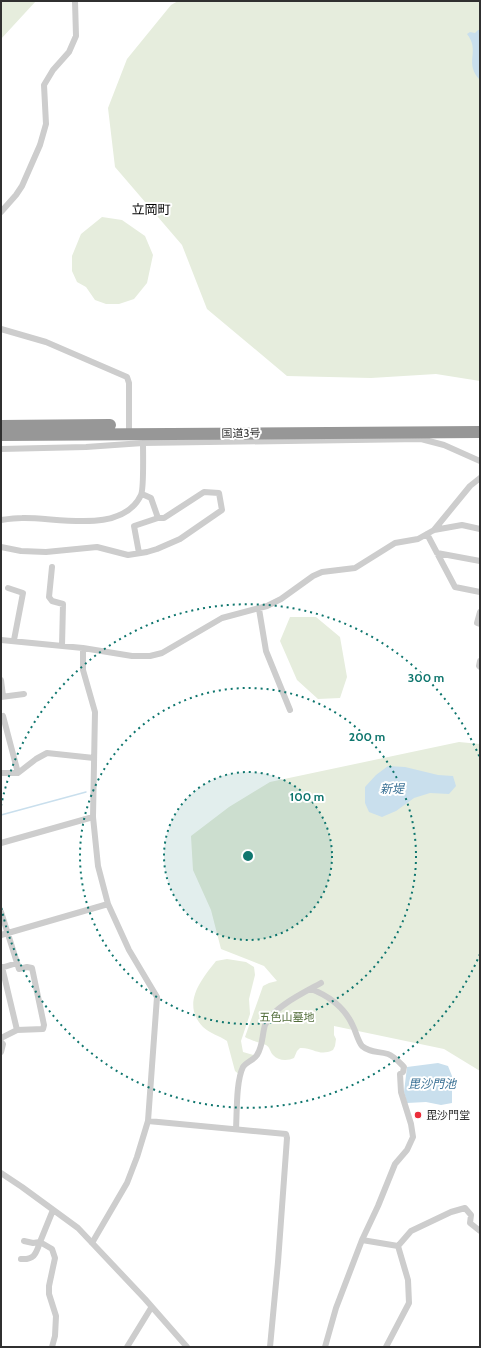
<svg xmlns="http://www.w3.org/2000/svg" width="481" height="1348" font-family="Cabin,'Noto Sans JP',sans-serif">
	<style>
		.green { fill: #e6eddd }
		.water { fill: #c9dfed }
		.lines { fill: none; stroke-linecap: round; stroke-linejoin: round }
		.stream { stroke: #c9dfed; stroke-width: 1.5 }
		.street { stroke: #cdcdcd; stroke-width: 6 }
		.highway { stroke: #979797; stroke-width: 12 }
		.ring { fill: none; stroke: #0f766e; stroke-width: 2; stroke-dasharray: 2 4 }
		.poi-dot { fill: #eb2d3a; stroke: #fff; stroke-width: 1.5 }
		.labels { text-anchor: middle; stroke-width: 4; stroke-linejoin: round; paint-order: stroke }
		.street-label { font-size: 11px; fill: #303030; stroke: #fff }
		.park-label { font-size: 11px; fill: #526d3b; stroke: #fff }
		.poi-label { font-size: 11px; fill: #303030; stroke: #fff; text-anchor: start }
		.water-label { font-size: 12px; font-style: italic; fill: #3a7195; stroke: #fff }
		.quarter-label { font-size: 13px; fill: #000; stroke: #fff }
		.centre { fill: #0f766e; stroke: #fff; stroke-width: 2 }
		.ring-label { font-size: 12px; text-anchor: middle; font-weight: bold; fill: #0f766e; stroke: #fff; stroke-width: 4; stroke-linejoin: round; paint-order: stroke }
	</style>
	<rect width="100%" height="100%" fill="#fff"/>
	<path class="green" d="M1 1H36L1 39Z
		M178 1H480V381L436 374 371 378 287 376 207 309 182 245 115 167 108 108 127 59 171 5Z
		M102 217 122 220 145 236 153 255 147 283 134 299 119 304H106L95 300 86 287 77 282 72 271V256L81 234Z
		M290 617H316L340 637 347 677 340 698 318 699 297 680 280 641Z
		M459 742 480 744V1071L444 1049 334 1026V1035L336 1039 335 1046 333 1050C319 1057 313 1047 300 1048L297 1051 294 1058C288 1061 278 1061 273 1055 270 1052 270 1047 266 1045 259 1042 252 1041 245 1037L263 986 269 983 277 981 264 966 221 949 211 910 193 870 191 836 229 807 270 782Z
		M227 959 246 962 254 967 255 975 249 999 250 1014 241 1041 243 1052 257 1056 243 1066 241 1076 235 1071 227 1041C220 1036 209 1033 203 1027 181 1004 201 980 216 961Z"/>
	<path class="water" d="M478 30H480V80C463 62 481 52 467 34L470 32 475 33Z
		M388 766 405 767 438 775 453 776 456 786 449 794 430 793 414 798 396 811 382 817 369 812 365 803V787L376 775Z
		M438 1063 448 1066 452 1076V1103L441 1105 426 1102 407 1103 404 1092 407 1067Z"/>
	<g class="lines">
		<path class="stream" d="M1 815 86 792"/>
		<path class="street" d="M1 212 16 195 22 186 40 145 46 124 44 85 53 70 69 52 76 36 75 1
			M1 329 46 342 127 377 129 383V436
			M1 449 86 447 143 443 421 439 444 445 480 461
			M142 494 151 498 158 518
			M1 520C8 519 15 518 22 518 57 517 122 535 141 495 144 489 143 453 143 443
			M434 530 470 486 480 478
			M427 534 455 587 480 592
			M1 547 21 551 46 552 97 547 128 555 147 552 157 549 180 539 222 510 219 493 204 492 164 518H158L134 526 139 553
			M437 553 480 561
			M52 567 49 597 52 601 63 604 62 646
			M8 588 23 593 14 640
			M259 609 266 651 290 710
			M480 612 477 623 480 624
			M1 640 83 648 132 656H150L162 653 222 618 267 606 281 599 313 576 322 572 355 568 395 543 418 539 434 530 462 525 480 529
			M83 648V670L95 712 93 817 98 866 108 904 129 950 157 997 148 1121 137 1157 127 1183 92 1243
			M480 661 479 666 480 667
			M1 680 3 696
			M1 697 24 694
			M1 717 3 716 18 773
			M1 773H18L36 759 47 753 94 758
			M1 843 93 817
			M1 912 19 969 27 967 32 968 44 1025 43 1029 17 1030 1 1038
			M1 935 108 904
			M2 967 17 1030
			M1 968 17 963
			M311 989C329 996 345 1008 353 1026 356 1032 358 1041 362 1046 370 1053 378 1051 388 1054 394 1056 400 1063 404 1067L403 1072 400 1074 401 1092 411 1124 413 1137 407 1150 395 1164 378 1206 362 1240 336 1308 325 1347
			M1 1042 3 1044 1 1052
			M148 1121 286 1134 287 1138 278 1262 270 1347
			M236 1129C237 1112 236 1081 243 1067 246 1062 254 1060 257 1055 263 1046 262 1035 265 1025 273 1007 305 992 321 983
			M1 1173 22 1187 78 1228 145 1299 187 1347
			M362 1240 398 1246 411 1231 451 1212 465 1208 471 1215 470 1223 480 1231
			M21 1259C35 1260 36 1253 40 1242L33 1243 24 1241
			M52 1347 55 1336 56 1316 49 1294V1286L55 1258 52 1249 40 1242 53 1210
			M127 1347 151 1308
			M386 1347 409 1303 408 1280 398 1246"/>
		<path class="highway" d="M1 426 110 425
			M1 435 480 432"/>
	</g>
	<circle cx="248" cy="856" r="84" fill="#0f766e" fill-opacity=".12"/>
	<g class="ring">
		<circle cx="248" cy="856" r="84"/>
		<circle cx="248" cy="856" r="168"/>
		<path d="M480 954A252 252 0 0 1 1 906M1 806A252 252 0 0 1 480 758"/>
	</g>
	<circle class="poi-dot" cx="418" cy="1115" r="4"/>
	<g class="labels">
		<g class="street-label">
			<text transform="translate(241 433) rotate(-1)" y="4">国道3号</text>
		</g>
		<g class="park-label">
			<text x="287" y="1021">五色山墓地</text>
		</g>
		<g class="poi-label">
			<text x="426" y="1119">毘沙門堂</text>
		</g>
		<g class="water-label">
			<text x="392" y="793">新堤</text>
			<text x="432" y="1088">毘沙門池</text>
		</g>
		<g class="quarter-label">
			<text x="151" y="214">立岡町</text>
		</g>
	</g>
	<circle cx="248" cy="856" r="6" class="centre"/>
	<g class="ring-label">
		<text x="426" y="682">300 m</text>
		<text x="367" y="741">200 m</text>
		<text x="307" y="801">100 m</text>
	</g>
	<rect width="481" height="1348" fill="none" stroke="#303030" stroke-width="4"/>
</svg>
